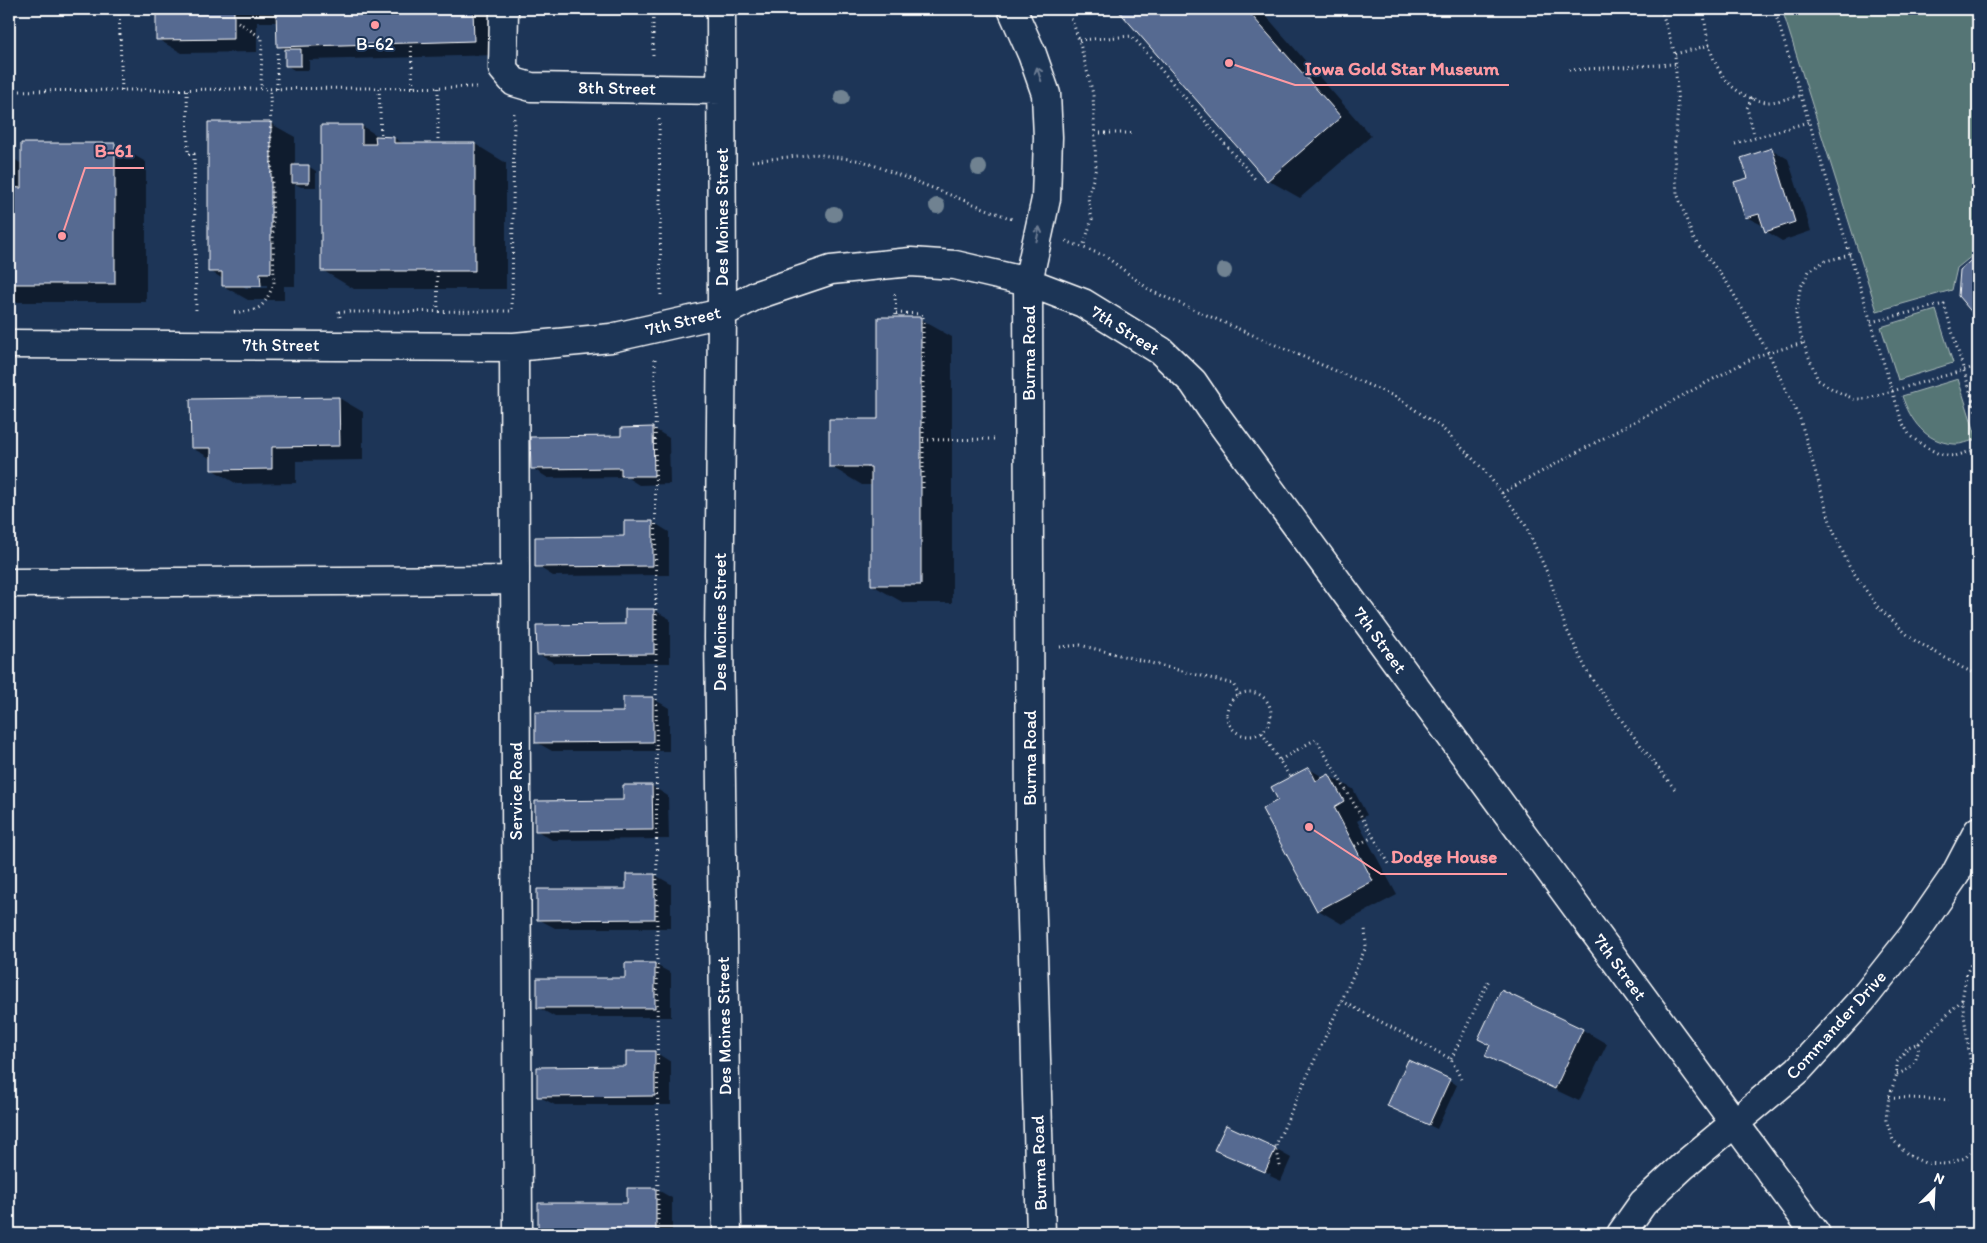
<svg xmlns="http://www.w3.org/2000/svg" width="1987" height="1243" font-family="Itim,sans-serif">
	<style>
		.green { fill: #557574; stroke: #aababa }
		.shadow { fill: #0007; fill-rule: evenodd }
		.building { fill: #566a91; stroke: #fff }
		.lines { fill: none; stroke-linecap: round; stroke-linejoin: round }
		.minor-casing { stroke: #fff; stroke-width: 31 }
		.path { stroke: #fff; stroke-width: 3; stroke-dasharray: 1 4; stroke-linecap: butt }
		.minor { stroke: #1d3557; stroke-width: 28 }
		.tree { fill: #6f8291 }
		.oneway { stroke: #6c7c92 }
		.poi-dot { fill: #ff9aa2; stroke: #1d3557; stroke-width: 2 }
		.labels { text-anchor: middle; stroke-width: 4; stroke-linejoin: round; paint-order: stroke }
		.poi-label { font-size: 18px; fill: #fff; stroke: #1d3557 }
		.street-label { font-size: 18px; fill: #fff; stroke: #1d3557 }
		.leader { fill: none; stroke: #ff9aa2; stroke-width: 2 }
		.callout-dot { fill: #ff9aa2; stroke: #1d3557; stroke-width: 2 }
		.callout-label { font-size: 19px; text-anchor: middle; font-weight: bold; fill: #ff9aa2; stroke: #1d3557; stroke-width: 4; stroke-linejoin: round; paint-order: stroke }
	</style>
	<rect width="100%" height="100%" fill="#1d3557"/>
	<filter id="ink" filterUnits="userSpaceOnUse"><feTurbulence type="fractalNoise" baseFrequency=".02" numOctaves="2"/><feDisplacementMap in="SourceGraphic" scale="10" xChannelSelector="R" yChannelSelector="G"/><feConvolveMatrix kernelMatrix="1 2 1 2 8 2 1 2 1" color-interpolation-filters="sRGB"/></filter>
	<g filter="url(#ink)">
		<path class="green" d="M1782 9H1978V251L1957 268 1952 290 1877 311Z
			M1936 310 1953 363 1898 380 1881 327Z
			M1958 379 1977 439C1970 441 1961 445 1954 444 1925 442 1911 421 1902 396Z"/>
		<path class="shadow" d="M157 9H496L498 55 309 60V70H294L286 65 287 51 279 46 278 22H257V52L182 53 157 39Z
			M1118 9H1260L1371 136 1300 198 1268 180Z
			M270 123 295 137V166H308L316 171V187H301L295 184V286H284V300H248L223 286V279L210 271ZM241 285H267V288H246Z
			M362 126 381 138H394L405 144H475L506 163V289H354L322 270Z
			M114 144 146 162V302H9V156L22 164Z
			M1771 149 1788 159 1811 231 1782 241 1766 231 1764 226 1746 217 1750 179Z
			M1978 256V316L1976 315 1961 271Z
			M920 319 952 337V603H904L872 585V485H862L830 466 879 420Z
			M339 398 363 412V460L296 461V483L237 484 213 470 212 459 192 448Z
			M653 428 669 438 670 484 639 485 626 477 548 478 532 468Z
			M653 522 669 532V575L553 576 537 566 625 538Z
			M654 610 670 619V663H554L538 654 626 625Z
			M652 698 669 708V751H552L536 742 625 713Z
			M1309 769 1325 778 1329 776 1353 789 1367 815 1357 821 1397 895 1342 924 1318 910Z
			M652 786 668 796 669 839 552 840 536 830 624 801Z
			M655 875 671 884V928H555L538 919 627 890Z
			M654 964 671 973V1017H555L539 1008 626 979Z
			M1583 1030 1607 1044 1579 1101 1511 1069 1487 1055Z
			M655 1052 671 1062V1105H555L538 1096 627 1067Z
			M1409 1062 1457 1085 1437 1129 1396 1110Z
			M1216 1149H1275L1291 1158 1281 1181 1270 1176 1271 1174 1231 1156V1158Z
			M656 1189 672 1198V1234H542L539 1233 628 1204Z"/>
		<path class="building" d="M156 9H234V39L156 40Z
			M276 9H473L474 41 277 47Z
			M1117 9H1246L1341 117 1267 181Z
			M285 49H301V66H285Z
			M208 122H271V273H260L261 286H222V272H208Z
			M321 125H362V144H376L375 136 394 137V143H475V271H321Z
			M21 143H115V284H9V187L21 188Z
			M1772 148 1795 222 1765 232 1759 214 1745 218 1734 182 1748 178 1741 158Z
			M292 165H309V183H292Z
			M1978 254V316H1975L1958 296 1960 270Z
			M878 317H921V585H871V467H829V419H878Z
			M339 397 340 446 272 447V469L211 470V448H191L190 399Z
			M653 427 654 476H621V468L531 469 530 437 621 436V428Z
			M624 521H653V566L535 567V537L624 536Z
			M625 609H654V654L537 655 536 625 625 624Z
			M623 697H653V742L535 743V712H623Z
			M1309 767 1316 781 1329 774 1344 801 1334 807 1373 881 1317 911 1262 809 1278 800 1271 787Z
			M623 785H652L653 830 535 831V801L623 800Z
			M626 874H655V919L537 920V889H626Z
			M625 963H655V1008H537V978H625Z
			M1501 990 1583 1029 1555 1089 1485 1056 1490 1045 1478 1039Z
			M626 1051H655V1096L537 1097V1067L626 1066Z
			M1408 1060 1450 1079 1429 1125 1387 1106Z
			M1226 1125 1276 1148 1265 1172 1214 1150Z
			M627 1188H656V1233H538V1203H627Z"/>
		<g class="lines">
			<g class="minor-casing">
				<path id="minor" d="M504 9 503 69 514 82 531 87 721 90
					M721 9 722 313 719 638 727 1234
					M1012 9 1032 54 1046 94 1048 137 1046 199 1028 282 1030 850 1041 1234
					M9 344 514 347 611 338 722 313 757 295 831 270 911 262 955 265 1028 282 1083 303 1161 351 1193 382 1214 413 1816 1234
					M514 347 518 1234
					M9 583 515 580
					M1621 1234 1643 1203 1683 1166 1798 1070 1862 1000 1915 933 1955 875 1978 831"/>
			</g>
			<path class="path" d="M119 9 122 91
				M653 9V58
				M1068 9 1079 40 1093 94 1096 168 1088 198 1092 219 1083 247
				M1661 9 1675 54 1678 109 1674 152 1677 193 1693 238 1727 283 1768 352 1800 419 1832 528 1849 566 1877 606 1912 639 1963 668 1978 675
				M1704 9C1706 50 1719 95 1766 102 1774 103 1791 97 1800 96
				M1774 9 1902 422 1910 436 1924 446 1939 454 1955 456 1978 449
				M238 22 262 38 261 89
				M1079 40 1132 36 1255 179
				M411 46 413 88
				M1675 54 1710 45
				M1569 70 1675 64
				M379 88 381 136
				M438 88V143
				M277 89V50
				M187 90 188 154H194L196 312
				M10 91 479 87
				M1752 98 1747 108 1755 138
				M659 119 661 295
				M9 131 11 26
				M1095 133H1132
				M1735 144 1808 122
				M752 161 815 154 863 161 1012 219
				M1066 241 1105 256 1151 291 1396 397 1442 428 1484 470 1524 522 1550 579 1565 626 1588 673 1628 729 1677 792
				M1850 255 1825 261 1809 271 1800 289 1796 315 1801 337 1818 380 1834 390 1854 399H1865L1978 366
				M437 271 438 311
				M895 294 896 317
				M234 312C261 312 264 307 274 283L270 89
				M896 313 923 314V491
				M340 317 339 312 512 311 514 113
				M1871 322 1944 304 1978 418
				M655 359 658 1234
				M923 440 997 439
				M1502 493 1743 363 1760 355 1803 343
				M1060 647 1080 645 1233 684 1239 695
				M1227 714a22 22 0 1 1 44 0a22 22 0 1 1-44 0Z
				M1262 733 1290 777
				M1280 760 1316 739 1391 867
				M1355 846 1373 837
				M1962 1000 1919 1043 1908 1047 1897 1062V1074L1889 1097 1886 1120 1893 1140 1908 1155 1925 1163 1946 1164 1965 1158 1978 1144V1139
				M1342 1001 1451 1059 1461 1079
				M1451 1059 1489 980
				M1897 1074C1913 1069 1918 1060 1919 1043
				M1972 1074 1962 1000 1967 972 1978 950
				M1889 1097 1949 1100
				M1280 1166 1276 1145 1366 947 1365 926"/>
			<use href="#minor" class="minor"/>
		</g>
		<g class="tree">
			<circle cx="842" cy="97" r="8"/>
			<circle cx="979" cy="168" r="8"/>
			<circle cx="937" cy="206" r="8"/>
			<circle cx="834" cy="214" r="8"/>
			<circle cx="1224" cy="271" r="8"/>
		</g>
		<defs><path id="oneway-shaft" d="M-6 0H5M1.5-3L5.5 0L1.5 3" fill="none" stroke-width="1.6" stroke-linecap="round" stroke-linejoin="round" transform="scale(1.25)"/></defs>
		<g class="oneway">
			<use href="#oneway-shaft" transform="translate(1039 74) rotate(-108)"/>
			<use href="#oneway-shaft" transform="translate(1038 234) rotate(-78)"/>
		</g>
	</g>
	<circle class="poi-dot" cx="375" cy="25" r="5"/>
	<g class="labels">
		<g class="poi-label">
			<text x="375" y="50">B-62</text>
		</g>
		<g class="street-label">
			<text transform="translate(617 88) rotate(1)" y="6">8th Street</text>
			<text transform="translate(722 217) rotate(-90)" y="6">Des Moines Street</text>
			<text transform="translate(683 321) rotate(-14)" y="6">7th Street</text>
			<text transform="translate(1125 330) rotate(32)" y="6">7th Street</text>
			<text x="281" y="351">7th Street</text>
			<text transform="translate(1029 353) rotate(-90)" y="6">Burma Road</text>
			<text transform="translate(720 622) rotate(-90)" y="6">Des Moines Street</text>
			<text transform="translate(1380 640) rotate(54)" y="6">7th Street</text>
			<text transform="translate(1030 758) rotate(-90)" y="6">Burma Road</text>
			<text transform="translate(516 791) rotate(-90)" y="6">Service Road</text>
			<text transform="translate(1620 967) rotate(54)" y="6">7th Street</text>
			<text transform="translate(1836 1025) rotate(-48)" y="6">Commander Drive</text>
			<text transform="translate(724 1026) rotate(-91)" y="6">Des Moines Street</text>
			<text transform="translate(1039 1163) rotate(-92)" y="6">Burma Road</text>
		</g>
	</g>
	<path class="leader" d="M1229 63L1295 85H1509M62 236L85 168H144M1309 827L1381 874H1507"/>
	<g class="callout-dot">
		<circle cx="1229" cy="63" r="5"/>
		<circle cx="62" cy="236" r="5"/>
		<circle cx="1309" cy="827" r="5"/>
	</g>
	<g class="callout-label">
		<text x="1402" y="75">Iowa Gold Star Museum</text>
		<text x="114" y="157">B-61</text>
		<text x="1444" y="863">Dodge House</text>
	</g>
	<rect width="1987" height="1243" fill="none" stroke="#1d3557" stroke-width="30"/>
	<rect x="15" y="15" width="1957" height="1213" fill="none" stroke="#fff" stroke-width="2" filter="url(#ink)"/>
	<g transform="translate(1934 1190) rotate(24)" stroke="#1d3557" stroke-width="4" paint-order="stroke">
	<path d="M0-4L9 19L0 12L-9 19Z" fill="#ffffff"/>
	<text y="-8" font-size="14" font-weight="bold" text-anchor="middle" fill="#ffffff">N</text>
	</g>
</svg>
